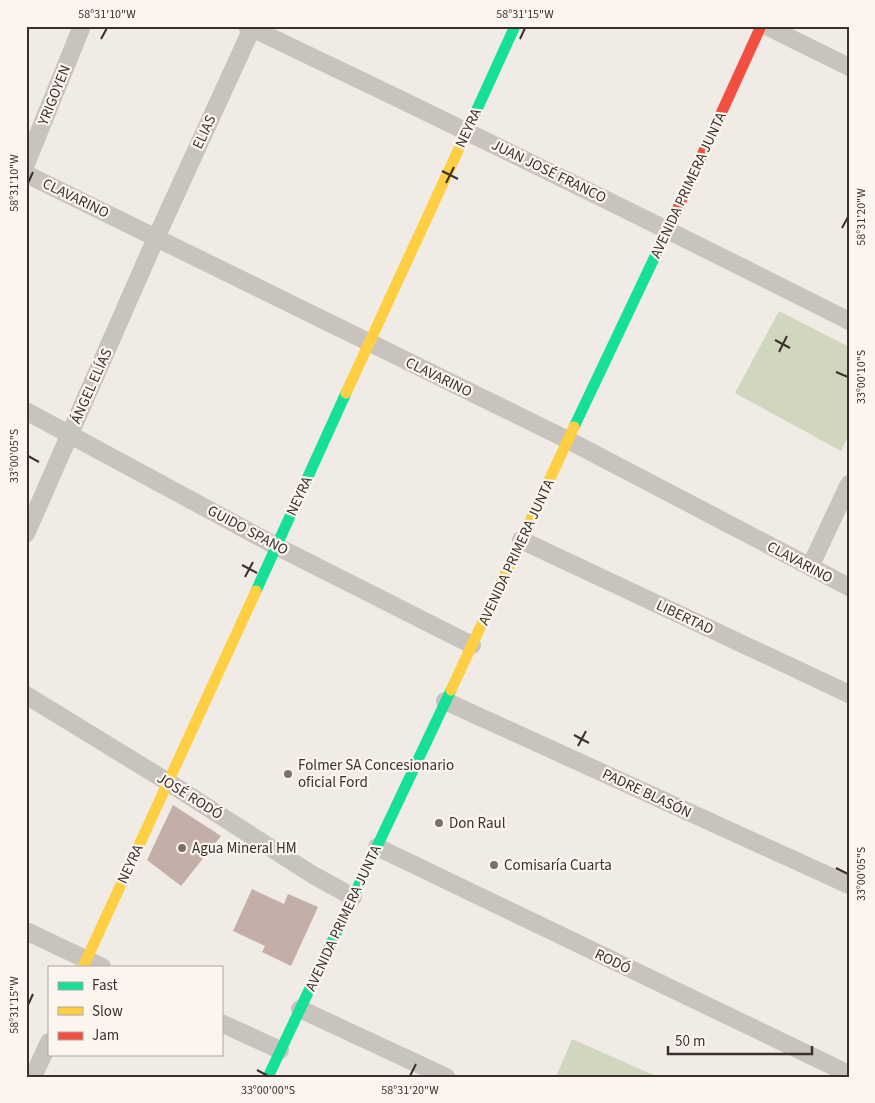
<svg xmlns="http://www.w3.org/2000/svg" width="875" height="1103" font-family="'Source Sans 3',sans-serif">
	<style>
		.green { fill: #d1d6bf }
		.building { fill: #c3afa7 }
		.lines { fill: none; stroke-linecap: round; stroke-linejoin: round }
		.street { stroke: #c9c3be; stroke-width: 18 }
		.fast { stroke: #16e098; stroke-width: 11 }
		.slow { stroke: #ffcf43; stroke-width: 11 }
		.jam { stroke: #f24e42; stroke-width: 11 }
		.ticks { fill: none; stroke: #3b302b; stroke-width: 2 }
		.poi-dot { fill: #7a716c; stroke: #fbf5ee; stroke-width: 2 }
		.labels { text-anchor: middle; stroke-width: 4.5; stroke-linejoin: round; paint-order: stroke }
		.street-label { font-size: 15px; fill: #3b302b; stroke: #fbf5ee }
		.poi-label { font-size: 15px; fill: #3b302b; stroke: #fbf5ee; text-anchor: start }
		.neatline { fill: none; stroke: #3b302b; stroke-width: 2 }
		.ticks-label { font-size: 12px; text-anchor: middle; fill: #3b302b }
	</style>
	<rect width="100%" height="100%" fill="#f0ebe5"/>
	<path class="green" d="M779 311 849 347V434L841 451 735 393Z
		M572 1039 658 1077H556Z"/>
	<path class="building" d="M173 805 221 836 181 886 147 860Z
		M252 889 284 904 288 894 318 907 291 966 262 952 265 946 233 931Z"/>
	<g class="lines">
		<path class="street" d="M247 26C449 122 649 220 849 321
			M766 26 849 67
			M26 164 82 26
			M26 174 568 440 849 587
			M26 411 276 546 472 645
			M26 534 156 238 253 26
			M521 540 849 694
			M810 567 849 484
			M26 695 168 782 313 875 353 897
			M445 701 849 885
			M377 847 849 1074
			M26 931 102 967
			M300 1009 446 1077
			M221 1023 280 1050
			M33 1077 49 1042"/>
		<path class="fast" d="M468 129 515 26
			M574 427 677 210
			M256 591 346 393
			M268 1077 451 690"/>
		<path class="slow" d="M346 393 468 129
			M451 690 574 427
			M83 967 256 591"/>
		<path class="jam" d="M677 210 761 26"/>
	</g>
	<path class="ticks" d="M101 39 107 28M520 39 525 28M442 171 458 179M28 183 33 172M446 183 454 167M842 228 848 217M775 340 790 348M779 352 787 336M836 372 848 377M28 456 39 462M242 565 257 573M245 577 253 562M574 735 589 743M578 746 586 731M836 868 848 874M28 1005 33 994M257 1070 268 1076M410 1076 416 1064"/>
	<g class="poi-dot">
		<circle cx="288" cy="774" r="5"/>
		<circle cx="439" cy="823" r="5"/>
		<circle cx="182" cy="848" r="5"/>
		<circle cx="494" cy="865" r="5"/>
	</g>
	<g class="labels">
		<g class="street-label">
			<text transform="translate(54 95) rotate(-68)" y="5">YRIGOYEN</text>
			<text transform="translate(468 128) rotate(-65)" y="5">NEYRA</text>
			<text transform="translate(204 132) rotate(-65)" y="5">ELIAS</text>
			<text transform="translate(549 171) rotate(26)" y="5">JUAN JOSÉ FRANCO</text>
			<text transform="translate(688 185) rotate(-65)" y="5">AVENIDA PRIMERA JUNTA</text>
			<text transform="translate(76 198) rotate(26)" y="5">CLAVARINO</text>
			<text transform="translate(439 377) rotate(26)" y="5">CLAVARINO</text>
			<text transform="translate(91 386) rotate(-66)" y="5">ÁNGEL ELÍAS</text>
			<text transform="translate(299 496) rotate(-65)" y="5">NEYRA</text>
			<text transform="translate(248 530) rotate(28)" y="5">GUIDO SPANO</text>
			<text transform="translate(516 552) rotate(-65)" y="5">AVENIDA PRIMERA JUNTA</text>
			<text transform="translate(800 562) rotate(28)" y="5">CLAVARINO</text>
			<text transform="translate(685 617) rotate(25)" y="5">LIBERTAD</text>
			<text transform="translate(647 793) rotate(25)" y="5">PADRE BLASÓN</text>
			<text transform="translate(190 796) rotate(32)" y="5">JOSÉ RODÓ</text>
			<text transform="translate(130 864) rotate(-65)" y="5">NEYRA</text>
			<text transform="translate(343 918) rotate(-65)" y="5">AVENIDA PRIMERA JUNTA</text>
			<text transform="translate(613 961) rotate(26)" y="5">RODÓ</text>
		</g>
		<g class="poi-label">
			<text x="298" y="770">Folmer SA Concesionario<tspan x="298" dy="17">oficial Ford</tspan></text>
			<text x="449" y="828">Don Raul</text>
			<text x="192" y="853">Agua Mineral HM</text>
			<text x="504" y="870">Comisaría Cuarta</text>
		</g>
	</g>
	<rect width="875" height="1103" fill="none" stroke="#fbf5ee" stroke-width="55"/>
	<rect x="48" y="966" width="175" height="90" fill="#fbf5ee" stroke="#aea6a0"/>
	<rect x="58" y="982" width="25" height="8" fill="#16e098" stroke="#aea6a0"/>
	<text x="92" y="990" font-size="15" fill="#3b302b">Fast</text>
	<rect x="58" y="1007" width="25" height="8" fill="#ffcf43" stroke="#aea6a0"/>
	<text x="92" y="1016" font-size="15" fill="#3b302b">Slow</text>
	<rect x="58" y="1032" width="25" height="8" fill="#f24e42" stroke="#aea6a0"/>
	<text x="92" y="1040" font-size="15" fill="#3b302b">Jam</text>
	<path d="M668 1046v8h144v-8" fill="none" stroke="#3b302b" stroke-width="2.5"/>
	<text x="675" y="1046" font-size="15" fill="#3b302b" stroke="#fbf5ee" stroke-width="4" paint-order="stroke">50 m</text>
	<rect x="28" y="28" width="820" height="1048" class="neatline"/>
	<g class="ticks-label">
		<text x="107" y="18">58°31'10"W</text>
		<text x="525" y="18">58°31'15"W</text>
		<text transform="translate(14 183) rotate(-90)" y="4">58°31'10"W</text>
		<text transform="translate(861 217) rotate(-90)" y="4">58°31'20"W</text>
		<text transform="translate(861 377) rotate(-90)" y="4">33°00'10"S</text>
		<text transform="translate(14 456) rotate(-90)" y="4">33°00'05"S</text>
		<text transform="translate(861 874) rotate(-90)" y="4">33°00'05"S</text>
		<text transform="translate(14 1005) rotate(-90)" y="4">58°31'15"W</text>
		<text x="268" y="1094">33°00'00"S</text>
		<text x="410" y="1094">58°31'20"W</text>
	</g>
</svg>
